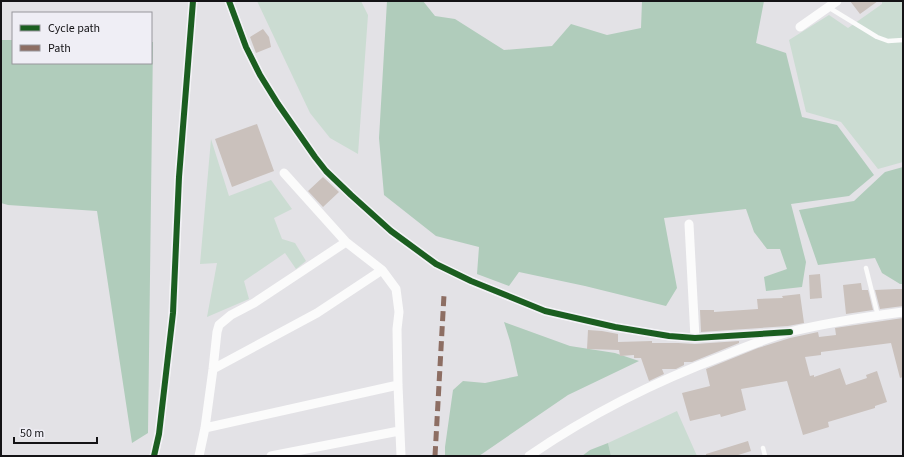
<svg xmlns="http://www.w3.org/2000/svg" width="904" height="457" font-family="'Source Sans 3',sans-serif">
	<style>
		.green { fill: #cbdcd2 }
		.forest { fill: #b0ccbb }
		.building { fill: #cac1bc }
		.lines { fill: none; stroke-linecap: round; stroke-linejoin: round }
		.service { stroke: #fbfbfb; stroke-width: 4.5 }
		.minor { stroke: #fbfbfb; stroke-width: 9 }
		.quiet { stroke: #8d6e63; stroke-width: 5; stroke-dasharray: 10 5; stroke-linecap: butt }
		.cycleway-casing { stroke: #efeef5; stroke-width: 8 }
		.cycleway { stroke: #1b5e20; stroke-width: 6 }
	</style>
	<rect width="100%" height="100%" fill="#e3e2e6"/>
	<path class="green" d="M257 1H361L368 15 358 154 330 138 310 113Z
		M882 1H903V162L878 169 841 122 806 112 789 40 829 15 848 28 882 4Z
		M211 139 229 196 271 180 292 209 274 218 282 239 295 243 306 261 296 269 285 253 244 281 249 299 207 317 217 263 200 264Z
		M677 411 697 456H611L608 443Z"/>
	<path class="forest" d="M387 1H423L435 16 455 19 504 50 552 46 571 24 607 35 641 28 642 1H764L756 43 786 53 802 117 837 125 874 175 849 196 791 204 806 262 802 287 766 291 764 277 787 269 780 249H767L754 232 746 209 664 218 677 288 666 306 585 286 519 272 509 286 477 274 479 247 436 236 384 195 379 138Z
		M1 40H13V63H151V42H153L148 433 132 443 97 211 8 205 1 203Z
		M903 167V284H900L882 273 875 258 818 265 799 210 854 201 885 172Z
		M504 322 570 346 615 353 639 361 568 395 479 456H445V447L453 390 463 381 485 383 518 376 510 341Z
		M608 443 611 456H582L590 450Z"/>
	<path class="building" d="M850 1H878L860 14Z
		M263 29 269 37 271 47 256 53 250 37Z
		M257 124 274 171 232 187 215 139Z
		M323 177 339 192 323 207 308 191Z
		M820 274 822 298 810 299 809 275Z
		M861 283 862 290H868L873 310 846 314 843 285Z
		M897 289H903V306L880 309 875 290Z
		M800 294 804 323 788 326 701 332 700 310H714V312L758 309 757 299 783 298 782 296Z
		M903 318V377L900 378 891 343 821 352V355L805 357 810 376 814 375V377L840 368 846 385 867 378 866 375 877 371 887 402 875 406V408L828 422 829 427 803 435 787 381 741 389 746 410 721 417 720 414 690 421 682 393 710 386 706 369 758 348 790 338 818 332 819 337 836 335 835 328Z
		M588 330 602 331 618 334V342L652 341V343H678L695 344 739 341V343L692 362H684V365L676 369H662L664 374 649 381 641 358H634V355L620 356 619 350 587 349Z
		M748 441 751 451 735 456H706V454Z"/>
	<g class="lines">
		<path class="service" d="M828 7 877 37 888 41 903 40
			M866 268 878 316
			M763 448 765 456"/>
		<path class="minor" d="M229 1 246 47 260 75 278 104 315 157 326 171 351 195 391 231 436 264 471 281 545 311 615 327 669 336 695 338 790 332
			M800 27 837 1
			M284 173 346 242 382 270 396 289 399 312 397 329 398 385 401 456
			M689 224 695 338
			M213 369 317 313 382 270
			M205 428 398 385
			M154 456 159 434 173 313 179 177 193 1
			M199 456 205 428 213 369 217 332 219 325 231 315 254 303 346 242
			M271 456 399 431
			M529 456C590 414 654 382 723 356 745 347 767 338 789 332 826 323 865 317 903 312"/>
		<path class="quiet" d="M435 456 444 295"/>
		<g class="cycleway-casing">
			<path id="cycleway" d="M229 1 246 47 260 75 278 104 315 157 326 171 351 195 391 231 436 264 471 281 545 311 615 327 669 336 695 338 790 332
				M154 456 159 434 173 313 179 177 193 1"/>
		</g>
		<use href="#cycleway" class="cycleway"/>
	</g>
	<rect width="904" height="457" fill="none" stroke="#141316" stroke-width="4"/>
	<rect x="12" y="12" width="140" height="52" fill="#efeef5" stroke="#97969c"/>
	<rect x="20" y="25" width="20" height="6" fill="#1b5e20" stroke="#97969c"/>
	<text x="48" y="32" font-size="12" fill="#141316">Cycle path</text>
	<rect x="20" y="45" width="20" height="6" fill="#8d6e63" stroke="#97969c"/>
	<text x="48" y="52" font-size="12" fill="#141316">Path</text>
	<path d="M14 437v6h83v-6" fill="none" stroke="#141316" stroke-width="2"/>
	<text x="20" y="437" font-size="12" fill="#141316" stroke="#efeef5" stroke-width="3" paint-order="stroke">50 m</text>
</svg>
